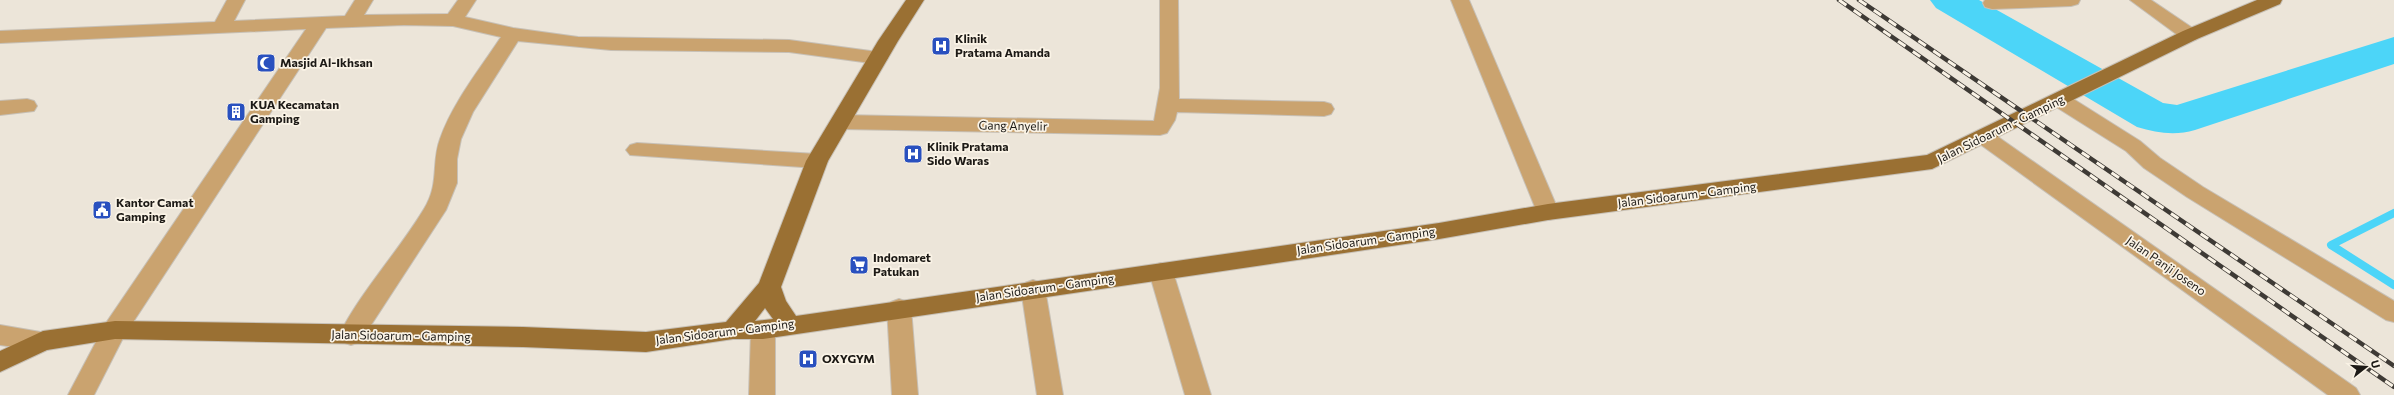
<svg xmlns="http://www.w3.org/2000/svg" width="2394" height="395" font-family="Commissioner,sans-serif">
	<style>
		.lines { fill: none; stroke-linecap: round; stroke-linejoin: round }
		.stream { stroke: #4cd5f8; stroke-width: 8 }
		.river { fill: #4cd5f8; fill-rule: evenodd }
		.minor-casing { stroke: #c7c0b6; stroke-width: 2 }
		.major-casing { stroke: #c7c0b6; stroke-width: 2 }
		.minor { fill: #caa36f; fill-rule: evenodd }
		.major { fill: #9a7033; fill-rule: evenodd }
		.rail-casing { stroke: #3e3a35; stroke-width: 4.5 }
		.rail { stroke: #faf3e6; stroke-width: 3; stroke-dasharray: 9; stroke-linecap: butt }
		.labels { text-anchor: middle; stroke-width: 3.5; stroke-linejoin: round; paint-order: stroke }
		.poi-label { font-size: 12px; font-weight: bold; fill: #1d1a16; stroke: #faf3e6; text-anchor: start }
		.street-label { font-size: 12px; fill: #1d1a16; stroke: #faf3e6 }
	</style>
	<rect width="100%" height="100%" fill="#ece5d9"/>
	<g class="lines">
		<path class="stream" d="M2394 213 2331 245 2394 285"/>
		<path class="river" d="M1930 0H1979L2163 103 2177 105 2394 37V64L2195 130C2175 136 2157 133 2137 127L1936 8Z"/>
		<g class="minor-casing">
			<path id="minor" d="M227 0H245L234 21 345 16 355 0H373L364 15 448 14 458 0H476L465 17 513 28 578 37 789 40 878 52 885 54 888 58 885 62 878 64 789 52 611 50 518 41 473 112 461 139 457 159V183L446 210 360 342 351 345 342 342 339 335C362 290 398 252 424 209 440 183 431 163 440 139 453 102 480 69 501 37L453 26 404 25 326 28 124 336 94 395H68L106 323 306 29 0 43V31L215 22Z
				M1160 0H1178L1179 99 1324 102 1331 104 1334 109 1331 114 1324 116 1177 112 1175 120 1167 133 1160 135 841 129 834 127 831 122 834 117 841 115 1154 121 1160 88Z
				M1451 0H1469L1559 212 1556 218 1548 220 1540 218 1537 212Z
				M1985 0H2080L2078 4 2071 6 1992 9 1985 7 1983 3Z
				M2130 0H2151L2197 31 2200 35 2197 39 2190 41 2183 39Z
				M2060 93 2067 95 2140 141 2160 158 2203 187 2394 301V322L2386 320 2187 197 2144 168 2126 151 2053 105 2050 100 2053 95Z
				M27 99 34 101 37 106 34 111 0 115V101Z
				M1984 130 1991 132 2356 388 2360 395H2328L1977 142 1974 137 1977 132Z
				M637 143 817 154 825 156 828 161 825 166 817 168 630 155 626 150 630 145Z
				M1161 263 1169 266 1173 272 1211 395H1185L1149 272 1153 266Z
				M1033 280 1041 283 1045 289 1063 395H1037L1021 289 1025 283Z
				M899 299 907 302 911 308 918 395H892L887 308 891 302Z
				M763 321 772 323 775 330V395H749L751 330 754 323Z
				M0 325 52 334 55 341 52 348 43 351 0 345Z"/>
		</g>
		<g class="major-casing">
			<path id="major" d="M906 0H924L898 41 828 161 781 287 786 301 796 316 1439 223 1548 204 1927 155 2183 31 2257 0H2282L2280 4 2197 39 1932 169 1548 220 1439 239 763 339H733L646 352 523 347 115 339 47 350 0 372V351L43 331 115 321 523 327 646 332 726 322 759 283 806 161 878 41ZM765 308 773 319 755 321Z"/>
		</g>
		<use href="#minor" class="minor"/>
		<use href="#major" class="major"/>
		<g class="rail-casing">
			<path id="rail" d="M1839 0 2394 387
				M1859 0 2394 366"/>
		</g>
		<use href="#rail" class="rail"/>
	</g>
	<defs>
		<g id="hospital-square" transform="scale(1)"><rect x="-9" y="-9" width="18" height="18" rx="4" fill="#2950bf" stroke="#faf3e6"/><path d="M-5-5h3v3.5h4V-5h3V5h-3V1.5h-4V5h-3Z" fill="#fff"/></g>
		<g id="mosque-square" transform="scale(1)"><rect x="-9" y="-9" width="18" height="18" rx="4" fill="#2950bf" stroke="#faf3e6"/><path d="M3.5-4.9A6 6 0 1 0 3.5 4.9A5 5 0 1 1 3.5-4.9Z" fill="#fff"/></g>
		<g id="building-square" transform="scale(1)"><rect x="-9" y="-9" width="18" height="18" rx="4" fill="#2950bf" stroke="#faf3e6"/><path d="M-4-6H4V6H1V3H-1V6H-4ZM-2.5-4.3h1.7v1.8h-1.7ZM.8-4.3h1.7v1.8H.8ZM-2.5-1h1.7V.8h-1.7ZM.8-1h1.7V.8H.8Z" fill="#fff"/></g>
		<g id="civic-square" transform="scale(1)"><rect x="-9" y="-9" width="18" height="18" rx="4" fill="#2950bf" stroke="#faf3e6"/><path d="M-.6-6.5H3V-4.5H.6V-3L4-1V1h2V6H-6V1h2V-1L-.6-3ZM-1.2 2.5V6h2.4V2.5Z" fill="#fff"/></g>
		<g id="supermarket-square" transform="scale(1)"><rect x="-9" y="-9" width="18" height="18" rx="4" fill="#2950bf" stroke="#faf3e6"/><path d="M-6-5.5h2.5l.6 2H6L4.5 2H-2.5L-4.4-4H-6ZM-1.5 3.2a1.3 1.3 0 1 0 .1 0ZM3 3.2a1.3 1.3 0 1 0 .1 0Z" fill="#fff"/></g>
	</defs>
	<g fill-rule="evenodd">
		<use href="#hospital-square" x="941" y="46"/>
		<use href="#mosque-square" x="266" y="63"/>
		<use href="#building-square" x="236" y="112"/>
		<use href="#hospital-square" x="913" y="154"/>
		<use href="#civic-square" x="102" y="210"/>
		<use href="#supermarket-square" x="859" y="265"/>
		<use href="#hospital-square" x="808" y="359"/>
	</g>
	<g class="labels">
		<g class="poi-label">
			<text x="955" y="43">Klinik<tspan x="955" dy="14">Pratama Amanda</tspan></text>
			<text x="280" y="67">Masjid Al-Ikhsan</text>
			<text x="250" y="109">KUA Kecamatan<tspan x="250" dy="14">Gamping</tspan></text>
			<text x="927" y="151">Klinik Pratama<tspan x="927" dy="14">Sido Waras</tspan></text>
			<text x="116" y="207">Kantor Camat<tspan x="116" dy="14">Gamping</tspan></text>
			<text x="873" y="262">Indomaret<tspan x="873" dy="14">Patukan</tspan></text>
			<text x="822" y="363">OXYGYM</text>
		</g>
		<g class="street-label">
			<text transform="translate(1013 126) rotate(1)" y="4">Gang Anyelir</text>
			<text transform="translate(2001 129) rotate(-26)" y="4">Jalan Sidoarum - Gamping</text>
			<text transform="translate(1687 195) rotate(-7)" y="4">Jalan Sidoarum - Gamping</text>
			<text transform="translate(1366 241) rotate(-8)" y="4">Jalan Sidoarum - Gamping</text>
			<text transform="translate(2166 266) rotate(35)" y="4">Jalan Panji Joseno</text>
			<text transform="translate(1045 288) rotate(-8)" y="4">Jalan Sidoarum - Gamping</text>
			<text transform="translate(725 332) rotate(-7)" y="4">Jalan Sidoarum - Gamping</text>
			<text transform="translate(401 336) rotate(1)" y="4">Jalan Sidoarum - Gamping</text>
		</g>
	</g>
	<g transform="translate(2366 367) rotate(73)" stroke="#faf3e6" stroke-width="3" paint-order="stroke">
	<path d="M0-3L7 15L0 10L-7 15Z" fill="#1d1a16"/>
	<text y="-6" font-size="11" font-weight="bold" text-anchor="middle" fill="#1d1a16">U</text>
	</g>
</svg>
